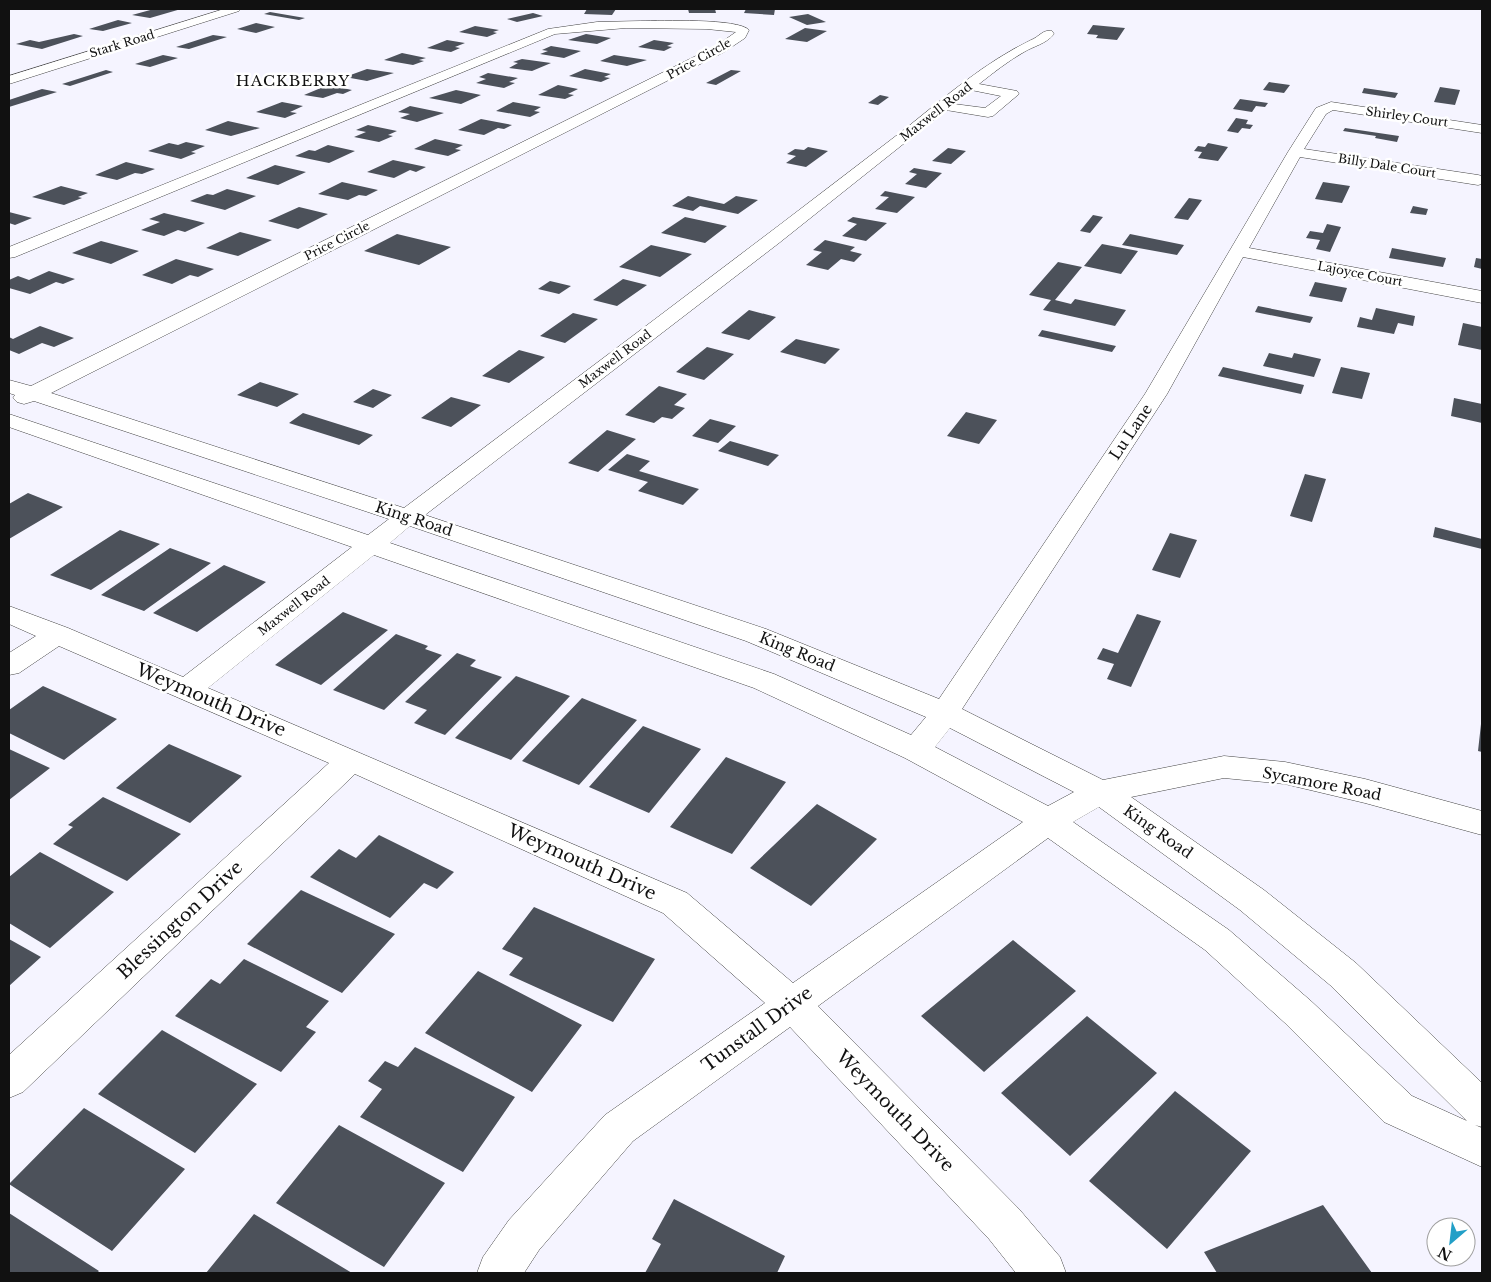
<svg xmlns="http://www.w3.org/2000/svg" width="1491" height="1282" font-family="'Libre Baskerville',serif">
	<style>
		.building { fill: #4c515a }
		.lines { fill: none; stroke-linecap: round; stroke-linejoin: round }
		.minor-casing { stroke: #444; stroke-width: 1 }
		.minor { fill: #fff; fill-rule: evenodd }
		.labels { text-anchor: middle; stroke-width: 5; stroke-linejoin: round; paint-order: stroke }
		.far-street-label { font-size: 12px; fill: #111; stroke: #fff }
		.far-quarter-label { font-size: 15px; letter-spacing: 1px; fill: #111; stroke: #fff }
		.street-label { font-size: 15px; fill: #111; stroke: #fff }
		.near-street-label { font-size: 18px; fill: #111; stroke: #fff }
	</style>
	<rect width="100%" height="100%" fill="#f5f4ff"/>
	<path class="building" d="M154 9H181L150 18 132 15Z
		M587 9 596 10 616 9 612 15 584 14Z
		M688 9H715L716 13H689Z
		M746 9H775L774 15 744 13Z
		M270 12 305 18 299 20 264 14Z
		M533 13 543 16 517 22 507 19Z
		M808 14 826 22 807 25 789 17Z
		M118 20 132 23 103 31 89 29Z
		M256 23 275 27 256 33 237 29Z
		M1093 25 1125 28 1117 40 1096 38 1098 35 1087 34Z
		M475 26 499 30 493 32 497 33 487 37 459 32Z
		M805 28 827 31 807 42 785 39Z
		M74 34 83 36 42 49 16 44 30 40 39 42Z
		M586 34 611 38 597 44 568 40Z
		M213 35 227 37 189 49 176 47Z
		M447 40 465 43 455 47 460 48 451 52 427 48Z
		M654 40 674 43 667 46 672 47 664 51 638 47Z
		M551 46 581 51 564 58 540 54 548 51 542 50Z
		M402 53 426 58 419 60 424 61 413 65 384 60Z
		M163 55 178 58 150 67 135 64Z
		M614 55 647 60 627 66 600 61Z
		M522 59 551 63 532 71 509 68 518 63 513 62Z
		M367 69 394 73 367 81 345 77Z
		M585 69 611 74 604 77 610 78 601 82 569 76Z
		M106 70 113 72 70 86 62 84Z
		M731 70 741 71 716 85 706 83Z
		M488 73 518 78 509 82 515 83 504 88 476 83 486 79 479 77Z
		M1269 82 1290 85 1284 93 1263 90Z
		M328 85 352 90 343 94 337 93 323 98 304 95Z
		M558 85 578 89 568 94 574 95 565 99 538 95Z
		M1440 87 1460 90 1455 105 1434 102Z
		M1364 88 1398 93 1395 98 1362 93Z
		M42 89 57 92 9 107V100Z
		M456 90 481 95 461 104 429 98Z
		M880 95 889 97 878 105 868 103Z
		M1240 99 1268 103 1265 107 1256 106 1252 112 1233 109Z
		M282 102 303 106 290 112 297 113 285 118 256 112Z
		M513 102 541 107 534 111 540 112 530 117 496 111Z
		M410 106 444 113 417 122 400 118 410 114 398 112Z
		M1236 118 1248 120 1246 124 1253 125 1250 129 1242 128 1238 133 1227 131Z
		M481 119 512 125 504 129 498 128 484 135 458 130Z
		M228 121 260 128 231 136 205 130Z
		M368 125 397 131 388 135 393 136 379 142 354 137 366 132 356 130Z
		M1345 128 1399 136 1397 142 1375 138 1376 136 1343 131Z
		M435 139 463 145 455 149 461 150 448 156 414 149Z
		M186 142 205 146 191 152 196 153 181 159 148 151 169 143 178 145Z
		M1208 143 1228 147 1218 161 1198 158 1202 152 1194 151 1198 146 1205 147Z
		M328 145 355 151 329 163 295 156 309 150 315 151Z
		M808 147 828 151 806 167 786 163 796 156 787 154 795 149 804 150Z
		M948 148 966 151 951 164 932 161Z
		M393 160 426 167 416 172 410 170 394 178 367 172Z
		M126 162 155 169 142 174 135 173 117 180 95 175Z
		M275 165 306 172 278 185 246 178Z
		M914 168 942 173 926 188 905 184 917 174 909 172Z
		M342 182 378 190 366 196 359 195 348 200 318 194Z
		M1323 182 1350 186 1342 203 1315 199Z
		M61 186 88 193 78 197 82 198 64 205 32 197Z
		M227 189 256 196 225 210 190 201 207 194 213 195Z
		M885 191 915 197 897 213 875 209 889 197 880 196Z
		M688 196 724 204 736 196 758 200 738 214 700 206 693 211 672 206Z
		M1189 198 1202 200 1188 220 1174 218Z
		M1413 206 1428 209 1426 215 1410 213Z
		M299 207 328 214 298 229 268 221Z
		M9 212 32 218 15 225 9 223Z
		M164 213 205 223 185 232 178 230 164 236 141 230 160 222 149 219Z
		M1093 215 1103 217 1090 233 1080 231Z
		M685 217 727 226 705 243 661 233Z
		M853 217 887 223 866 241 842 236 857 224 847 221Z
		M1327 224 1341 227 1330 252 1316 249 1320 240 1306 238 1310 231 1323 233Z
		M240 232 272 240 238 256 206 248Z
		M397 234 451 247 419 265 364 251Z
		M1130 234 1184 245 1177 255 1122 245Z
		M825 240 855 247 850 251 862 254 854 262 841 259 828 270 806 265 822 252 813 250Z
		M101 241 139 251 111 264 72 253Z
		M1102 244 1138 251 1121 274 1084 266Z
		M651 245 692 254 660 277 619 267Z
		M1392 248 1446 258 1443 267 1389 258Z
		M1476 258 1482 259V269L1474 267Z
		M176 259 214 269 198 277 190 275 172 284 142 275Z
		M1058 262 1082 267 1055 300 1071 304 1075 299 1126 310 1115 326 1043 310 1051 300 1029 295Z
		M49 271 75 279 63 284 56 282 30 294 9 288V280L18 276 29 280Z
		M623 279 647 285 617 306 593 300Z
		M550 281 571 286 559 294 538 289Z
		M1315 282 1347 288 1342 302 1309 296Z
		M1258 306 1313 317 1310 323 1255 312Z
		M1376 308 1415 316 1413 326 1398 323 1394 334 1357 327 1360 317 1372 320Z
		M749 310 776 317 749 340 721 333Z
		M573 313 598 319 565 343 540 336Z
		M1463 323 1482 327V350L1458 345Z
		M40 326 74 338 54 347 42 343 19 354 9 350V337L13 339Z
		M1042 330 1116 346 1112 352 1038 336Z
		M796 339 840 349 825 364 780 352Z
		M707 347 734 354 704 380 676 372Z
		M519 350 545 357 509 383 482 376Z
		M1269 353 1292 358 1294 353 1321 359 1314 377 1263 366Z
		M1223 367 1304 385 1301 394 1218 376Z
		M1341 367 1370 373 1362 399 1332 393Z
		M260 382 299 394 277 407 237 395Z
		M659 386 687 394 674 405 685 408 672 419 662 417 654 423 625 415Z
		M373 389 392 395 373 408 353 402Z
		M451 397 481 405 451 427 421 418Z
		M1454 398 1482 404V423L1451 416Z
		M966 412 997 420 979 444 947 436Z
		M303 413 373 435 359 445 289 423Z
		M710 419 736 426 718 443 692 436Z
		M607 430 636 439 598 472 568 463Z
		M730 441 779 455 768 466 718 451Z
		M627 454 650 461 639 471 699 489 683 505 638 491 648 482 608 470Z
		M1305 474 1326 479 1312 522 1290 516Z
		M28 493 63 507 9 539V504Z
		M1435 527 1482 539V549L1433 537Z
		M120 530 160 544 91 590 50 575Z
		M1170 533 1197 540 1180 578 1152 570Z
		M170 548 211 563 144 611 101 595Z
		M224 565 266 582 197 632 153 613Z
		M343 612 388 630 321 685 275 665Z
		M1137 614 1161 621 1131 687 1107 679 1114 664 1097 659 1103 648 1118 653Z
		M396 634 428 646 425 649 442 655 384 710 333 690Z
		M457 653 476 660 470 666 502 677 445 735 414 723 427 710 405 702Z
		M516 676 570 696 511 760 455 738Z
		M43 686 117 719 64 760 9 733V710Z
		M582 698 637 720 579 785 522 761Z
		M1481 724H1482V752L1478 751Z
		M643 726 701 749 649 813 589 787Z
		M169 744 242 776 190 823 116 788Z
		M9 749 50 768 9 800Z
		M726 757 786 782 732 854 670 827Z
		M103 797 181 834 127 881 53 844 73 827 68 825Z
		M817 804 877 839 811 906 750 868Z
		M379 835 454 872 437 889 424 883 390 918 310 877 339 849 356 858Z
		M40 852 114 892 50 948 9 923V877Z
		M301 890 395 934 342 993 247 944Z
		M534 907 655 959 613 1022 509 975 523 958 502 949Z
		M9 939 41 957 9 986Z
		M1013 940 1076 991 984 1072 921 1016Z
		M244 959 329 1001 306 1027 316 1032 281 1072 175 1016 211 979 220 984Z
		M478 971 582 1025 532 1092 425 1033Z
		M1087 1016 1157 1073 1070 1156 1001 1093Z
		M162 1030 257 1084 195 1153 98 1094Z
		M415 1047 515 1097 463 1172 360 1117 382 1089 368 1081 385 1061 398 1067Z
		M1175 1091 1251 1151 1167 1249 1089 1181Z
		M84 1108 185 1169 112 1251 9 1184Z
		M339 1125 445 1183 384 1267 276 1203Z
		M674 1199 785 1256 777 1273H645L661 1244 652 1239Z
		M1323 1205 1372 1273H1217L1204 1252Z
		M9 1213 99 1271 97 1273H9Z
		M254 1214 352 1273H206Z"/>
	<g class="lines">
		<g class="minor-casing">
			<path id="minor" d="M224 9H241L239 11 9 84V76Z
				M641 21C661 21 738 18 749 30L745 38 724 52 51 393 404 508C571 382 739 257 905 129 945 97 985 62 1031 40 1039 37 1043 29 1052 31L1054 34C1046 44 1034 46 1024 52 1008 61 993 73 979 84L1017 91 1019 94 993 116 988 117 946 110 779 243 425 515 766 629 939 699 1145 394 1288 152 1314 111 1316 108 1331 102 1482 125V133L1333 110 1326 114 1304 149 1478 175 1482 176V184L1478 185 1300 157 1249 248 1482 291V303L1243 257 1167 394 962 709 1103 780 1224 756 1285 762 1365 779 1482 811V835L1365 803 1285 784 1224 778 1131 797 1264 890 1356 963 1482 1083V1127L1475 1125 1482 1128V1167L1384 1122 1285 1023 1205 950 1048 838 818 1006 1019 1209 1060 1257 1066 1273H1016L989 1239 790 1027 633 1141 539 1250 524 1273H477L483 1257 509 1220 605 1115 765 1003 663 913 355 774 23 1092 9 1098V1055L329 763 59 646 19 673 9 675V653L36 636 9 624V606L68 628 183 677 352 547 9 427V414L368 535 389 519 34 401 24 404 17 402 13 398 15 395 9 393V380L31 386 716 46 736 32 707 29 626 28 555 34 15 257 9 258V247L548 29 597 22ZM971 90 1001 96 985 108 954 104ZM410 526 746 641 926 717 911 735 774 674 390 543ZM374 555 754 688 905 758 1023 822 793 983 687 893 208 688ZM950 728 1074 792 1048 806 935 747ZM1099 807 1240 910 1330 985 1467 1121 1412 1096 1311 1001 1229 930 1073 822Z"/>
		</g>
		<use href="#minor" class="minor"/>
	</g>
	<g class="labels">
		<g class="far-street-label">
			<text transform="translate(122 44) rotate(-17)" y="4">Stark Road</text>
			<text transform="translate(699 59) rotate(-29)" y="4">Price Circle</text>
			<text transform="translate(936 112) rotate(-38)" y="4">Maxwell Road</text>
			<text transform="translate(1407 117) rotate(8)" y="4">Shirley Court</text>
			<text transform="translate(1387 166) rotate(9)" y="4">Billy Dale Court</text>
			<text transform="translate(337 241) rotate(-27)" y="4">Price Circle</text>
			<text transform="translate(1360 274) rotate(11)" y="4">Lajoyce Court</text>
			<text transform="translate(615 359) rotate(-37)" y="4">Maxwell Road</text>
			<text transform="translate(294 606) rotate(-38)" y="4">Maxwell Road</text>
		</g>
		<g class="far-quarter-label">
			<text x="293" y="86">HACKBERRY</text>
		</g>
		<g class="street-label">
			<text transform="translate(1131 432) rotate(-56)" y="5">Lu Lane</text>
			<text transform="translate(414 519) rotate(18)" y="5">King Road</text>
			<text transform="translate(797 652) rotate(22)" y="5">King Road</text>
			<text transform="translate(1322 784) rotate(11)" y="5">Sycamore Road</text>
			<text transform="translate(1158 832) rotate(35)" y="5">King Road</text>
		</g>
		<g class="near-street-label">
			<text transform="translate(211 700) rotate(23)" y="6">Weymouth Drive</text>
			<text transform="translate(582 862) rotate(24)" y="6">Weymouth Drive</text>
			<text transform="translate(180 920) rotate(-43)" y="6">Blessington Drive</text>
			<text transform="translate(757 1029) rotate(-36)" y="6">Tunstall Drive</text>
			<text transform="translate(895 1111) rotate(46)" y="6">Weymouth Drive</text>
		</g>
	</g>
	<rect width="1491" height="1282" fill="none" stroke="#111111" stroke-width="20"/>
	<g transform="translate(1451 1242) rotate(208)"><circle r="24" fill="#ffffff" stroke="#a0a0a0"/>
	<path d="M0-4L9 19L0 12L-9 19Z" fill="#229fc7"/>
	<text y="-8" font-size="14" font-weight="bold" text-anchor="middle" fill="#111111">N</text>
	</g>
</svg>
